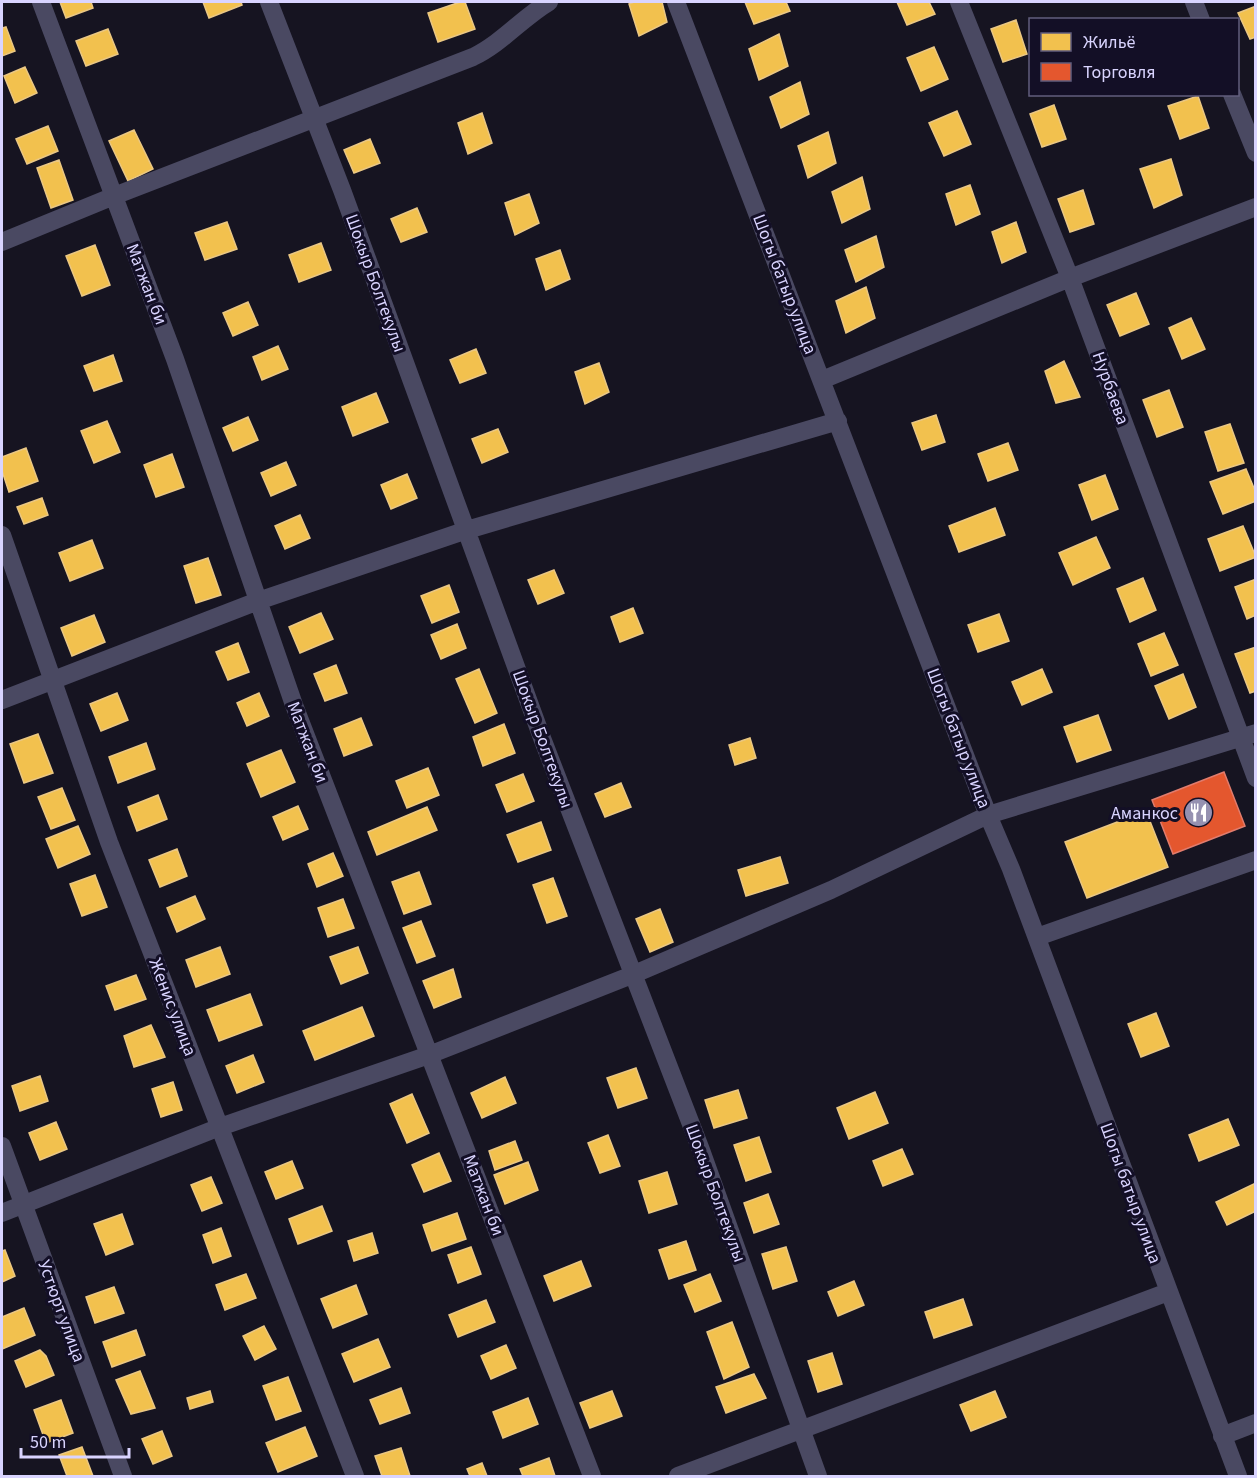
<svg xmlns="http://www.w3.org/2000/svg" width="1257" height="1478" font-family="'Source Sans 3',sans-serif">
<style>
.homes{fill:#f2c14e;stroke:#eac783;stroke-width:1.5}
.shops{fill:#e4572e;stroke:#e17c6d;stroke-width:1.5}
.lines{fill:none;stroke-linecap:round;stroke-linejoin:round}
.minor{stroke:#4a4962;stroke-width:18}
.labels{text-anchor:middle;stroke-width:6;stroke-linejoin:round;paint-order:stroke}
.street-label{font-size:18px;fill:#d9d4ff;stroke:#130f26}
.poi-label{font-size:18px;fill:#d9d4ff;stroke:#130f26;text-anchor:end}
</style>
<rect width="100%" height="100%" fill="#161421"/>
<path class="homes" d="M60,2H91L93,8L66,18Z
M203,2H241L242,5L209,18Z
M460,2H465L475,29L438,42L428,13Z
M634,2H662L667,22L639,36L629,4Z
M745,2H786L790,11L754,24Z
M897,2H929L935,14L907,25Z
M1256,6V37L1250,39L1238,13Z
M1016,20L1027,54L1003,62L991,29Z
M6,27L15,51L2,56V28Z
M108,29L118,54L86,66L76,41Z
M779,34L788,66L759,80L749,49Z
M934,47L948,79L921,91L907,58Z
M25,67L37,93L15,103L4,76Z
M800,82L809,114L781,128L770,97Z
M1198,96L1209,128L1180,139L1168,106Z
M1054,105L1066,139L1042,147L1030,114Z
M957,111L971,144L944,156L929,123Z
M482,113L492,143L468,154L458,123Z
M48,126L58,151L27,164L16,139Z
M134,130L153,169L128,181L109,141Z
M828,132L836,163L808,178L798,146Z
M370,139L380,163L354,173L344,150Z
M1171,159L1182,195L1154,208L1140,169Z
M59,160L73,200L51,208L37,168Z
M862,177L870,209L842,223L832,192Z
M970,185L980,214L956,225L946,194Z
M1083,190L1094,224L1070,232L1058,199Z
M529,194L539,223L515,235L505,203Z
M417,208L427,232L401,242L391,219Z
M227,222L237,249L205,260L195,233Z
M1016,222L1026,252L1002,263L992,232Z
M876,236L884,267L856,282L845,250Z
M321,243L331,270L299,282L289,255Z
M95,245L110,285L82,296L66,256Z
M560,250L570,279L546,290L536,259Z
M866,287L875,318L846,333L836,301Z
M1136,293L1149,324L1120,336L1107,305Z
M248,302L258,325L233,336L223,313Z
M1191,318L1205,349L1182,359L1169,328Z
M278,346L288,369L262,380L253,357Z
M476,349L486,373L460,383L450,360Z
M113,355L122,381L94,391L84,366Z
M1064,361L1080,397L1056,403L1045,371Z
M599,363L609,392L585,404L575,372Z
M1169,390L1183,427L1157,437L1143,400Z
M376,393L388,422L353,436L342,407Z
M936,415L945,442L922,450L912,423Z
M248,417L258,440L233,451L223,428Z
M107,421L120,452L94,463L81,431Z
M1230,424L1244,463L1218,471L1205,432Z
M498,429L508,452L482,463L472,439Z
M1008,443L1018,470L988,481L978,454Z
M26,448L38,481L9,492L2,471V457Z
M172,454L184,487L156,497L144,465Z
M286,462L296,485L271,496L261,473Z
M1246,469L1256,493V501L1223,514L1210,482Z
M407,474L417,498L391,509L381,485Z
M1105,475L1118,509L1092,520L1079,485Z
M42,498L48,515L24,524L17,507Z
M995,508L1005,535L959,552L949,526Z
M300,515L310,538L285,549L275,526Z
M1243,526L1256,557L1220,571L1208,539Z
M1096,537L1110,568L1073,585L1059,553Z
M92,540L103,568L70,581L59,553Z
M208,558L221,595L196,603L184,566Z
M554,570L564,593L538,604L528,580Z
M1143,578L1156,610L1130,622L1117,589Z
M1256,579V615L1247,619L1235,587Z
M449,585L459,612L432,623L421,596Z
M633,608L643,633L620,642L611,617Z
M321,613L333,639L300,653L289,627Z
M999,614L1009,641L978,652L968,625Z
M94,615L105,642L72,656L61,628Z
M457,624L466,648L441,659L431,635Z
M1164,633L1178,665L1151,676L1138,644Z
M238,643L249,672L228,680L216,652Z
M1256,647V691L1250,693L1235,654Z
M336,665L347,693L325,701L314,674Z
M479,669L497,713L475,723L456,679Z
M1042,669L1052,692L1022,705L1012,682Z
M1183,674L1196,707L1169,719L1155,686Z
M117,693L128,720L101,731L90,704Z
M259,693L269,716L247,726L237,703Z
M1098,715L1111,750L1077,762L1064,727Z
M361,718L372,745L344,756L334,729Z
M504,724L515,753L483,766L473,737Z
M38,734L53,773L24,783L10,744Z
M750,738L756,758L735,765L729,745Z
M146,743L155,769L118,783L109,757Z
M281,750L295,782L261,797L247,764Z
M428,768L439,795L407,808L396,781Z
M523,774L534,801L507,812L496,785Z
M621,783L631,807L605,817L595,794Z
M62,788L75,820L51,829L38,797Z
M158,795L167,819L137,831L128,807Z
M298,806L308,829L283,840L273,817Z
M427,807L437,830L377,855L368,832Z
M1146,811L1168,867L1087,898L1065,842Z
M541,822L551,850L518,862L507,835Z
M78,826L90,854L58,868L46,839Z
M177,849L187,876L160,887L149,860Z
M333,853L343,876L317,887L308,864Z
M780,857L788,883L746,896L738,870Z
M419,872L431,904L404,914L392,882Z
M95,875L107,907L82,916L70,884Z
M553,878L567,916L547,923L533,885Z
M195,896L205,919L177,932L167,908Z
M343,899L354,928L328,937L318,908Z
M660,909L673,942L650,952L636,919Z
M421,921L435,956L417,963L403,928Z
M220,947L230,974L196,987L186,960Z
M358,947L368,973L341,984L330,957Z
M453,969L461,997L434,1008L423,981Z
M136,975L146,999L115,1010L106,986Z
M250,994L262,1025L219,1041L207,1010Z
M362,1007L374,1036L315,1060L303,1031Z
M1156,1013L1169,1046L1141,1057L1128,1024Z
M151,1025L165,1057L134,1067L124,1036Z
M253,1055L264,1082L237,1093L226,1066Z
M636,1068L647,1098L618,1108L607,1078Z
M40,1076L48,1101L20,1111L12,1086Z
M505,1077L516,1103L482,1118L471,1093Z
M173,1082L182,1110L161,1117L152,1089Z
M738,1090L747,1118L714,1128L705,1100Z
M875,1092L888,1123L849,1139L837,1108Z
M412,1094L429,1133L407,1143L390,1104Z
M1228,1119L1239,1145L1199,1161L1189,1135Z
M56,1122L67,1149L40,1160L29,1133Z
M608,1135L620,1166L600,1173L588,1143Z
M759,1137L771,1172L746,1181L734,1145Z
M515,1141L522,1160L495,1170L489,1151Z
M902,1149L913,1174L883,1186L873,1161Z
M439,1153L451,1181L424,1192L412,1165Z
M292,1161L303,1188L276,1199L265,1172Z
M528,1162L538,1190L505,1204L494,1175Z
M667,1172L677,1204L649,1213L639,1181Z
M211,1177L222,1203L202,1211L191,1185Z
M1256,1183V1211L1227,1225L1216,1202Z
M768,1194L779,1224L754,1233L744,1203Z
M322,1206L332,1231L298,1244L289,1219Z
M457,1213L466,1239L432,1251L423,1225Z
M122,1214L133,1244L106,1255L94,1224Z
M221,1228L231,1256L213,1263L203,1235Z
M372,1233L378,1253L354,1261L348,1241Z
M686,1241L696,1270L669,1279L659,1250Z
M471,1247L481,1274L458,1283L448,1255Z
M786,1247L797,1281L773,1289L762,1254Z
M5,1250L15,1276L2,1282V1251Z
M581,1261L591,1286L554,1301L544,1276Z
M246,1274L256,1298L225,1310L216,1285Z
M710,1274L721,1301L695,1312L684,1285Z
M854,1281L864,1305L838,1316L828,1292Z
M356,1285L367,1314L333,1328L321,1299Z
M114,1287L124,1313L95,1323L86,1297Z
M963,1299L972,1325L934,1338L925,1312Z
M486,1300L495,1322L458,1337L449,1315Z
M24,1308L35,1335L2,1349V1317Z
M732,1322L749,1367L724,1379L707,1332Z
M264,1326L276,1349L255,1360L243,1336Z
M136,1330L145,1355L112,1367L103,1342Z
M378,1339L390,1367L354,1382L342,1354Z
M506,1345L516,1368L491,1379L481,1356Z
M40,1350L46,1356L54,1375L26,1387L15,1361Z
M832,1353L842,1384L818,1392L808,1361Z
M140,1371L155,1408L131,1414L116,1380Z
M754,1374L766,1398L726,1413L716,1387Z
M288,1377L301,1411L276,1420L263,1386Z
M401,1388L410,1413L380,1424L370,1400Z
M210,1391L213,1402L190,1409L187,1398Z
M612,1391L622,1416L590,1428L580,1403Z
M995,1391L1006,1417L971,1431L960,1405Z
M528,1398L538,1424L503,1438L493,1412Z
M61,1400L73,1433L46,1443L34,1410Z
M305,1427L317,1456L278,1472L266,1443Z
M162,1431L172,1456L153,1464L142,1439Z
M82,1447L93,1476H67L59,1455Z
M401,1448L410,1476H382L375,1456Z
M549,1458L555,1476H523L520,1469Z
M482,1463L487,1476H470L467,1469Z"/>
<path class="shops" d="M1224,772L1245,826L1173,854L1152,800Z"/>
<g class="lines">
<path class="minor" d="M41,2L175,359L294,705L592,1476
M269,2L342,190L542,738L701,1150L818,1476
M676,2L988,815L1011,869L1238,1476
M959,2L1070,278L1256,778
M1194,2L1201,20
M1232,94L1256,153
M2,242L114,196L473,57C502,43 522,18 549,2
M822,380L1070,278L1256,207
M2,535L109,842L355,1476
M2,700L258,601L467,530L838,421
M1037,937L1256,860
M2,1146L123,1476
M2,1213L220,1127L429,1055L632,975L831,890L988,815L1256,733
M1222,1436L1256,1423
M678,1476L1168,1292"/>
</g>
<defs>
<symbol id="restaurant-disc" viewBox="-11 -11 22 22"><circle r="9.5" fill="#9591b1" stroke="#130f26"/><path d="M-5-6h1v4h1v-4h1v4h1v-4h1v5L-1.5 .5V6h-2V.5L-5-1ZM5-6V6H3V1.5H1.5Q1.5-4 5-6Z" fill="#fff"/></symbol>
</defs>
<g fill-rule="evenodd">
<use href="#restaurant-disc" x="1182" y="796" width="33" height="33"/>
</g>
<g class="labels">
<g class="street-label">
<text transform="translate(376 283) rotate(70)" y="6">Шокыр Болтекулы</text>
<text transform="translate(147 284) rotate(69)" y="6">Матжан би</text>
<text transform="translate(785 284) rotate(69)" y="6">Шогы батыр улица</text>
<text transform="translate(1111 388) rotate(70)" y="6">Нурбаева</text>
<text transform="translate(959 738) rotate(69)" y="6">Шогы батыр улица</text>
<text transform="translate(543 739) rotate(70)" y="6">Шокыр Болтекулы</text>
<text transform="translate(308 742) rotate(69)" y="6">Матжан би</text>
<text transform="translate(173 1007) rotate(69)" y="6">Женис улица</text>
<text transform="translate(716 1193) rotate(70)" y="6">Шокыр Болтекулы</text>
<text transform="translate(1131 1193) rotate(70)" y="6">Шогы батыр улица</text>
<text transform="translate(484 1195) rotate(69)" y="6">Матжан би</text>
<text transform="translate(62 1311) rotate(70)" y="6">Устюрт улица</text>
</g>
<g class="poi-label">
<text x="1178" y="819">Аманкос</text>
</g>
</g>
<rect width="1257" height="1478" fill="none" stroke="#d9d4ff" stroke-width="6"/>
<rect x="1029" y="18" width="210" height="78" fill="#130f26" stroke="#625e7d" stroke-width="1.5"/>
<rect x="1041" y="33" width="30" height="18" fill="#f2c14e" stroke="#625e7d" stroke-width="1.5"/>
<text x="1083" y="48" font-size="18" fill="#d9d4ff">Жильё</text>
<rect x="1041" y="63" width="30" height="18" fill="#e4572e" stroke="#625e7d" stroke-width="1.5"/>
<text x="1083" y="78" font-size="18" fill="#d9d4ff">Торговля</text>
<path d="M21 1448v9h108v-9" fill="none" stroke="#d9d4ff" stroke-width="3"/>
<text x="30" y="1448" font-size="18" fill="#d9d4ff" stroke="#130f26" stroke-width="4.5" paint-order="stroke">50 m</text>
</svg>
